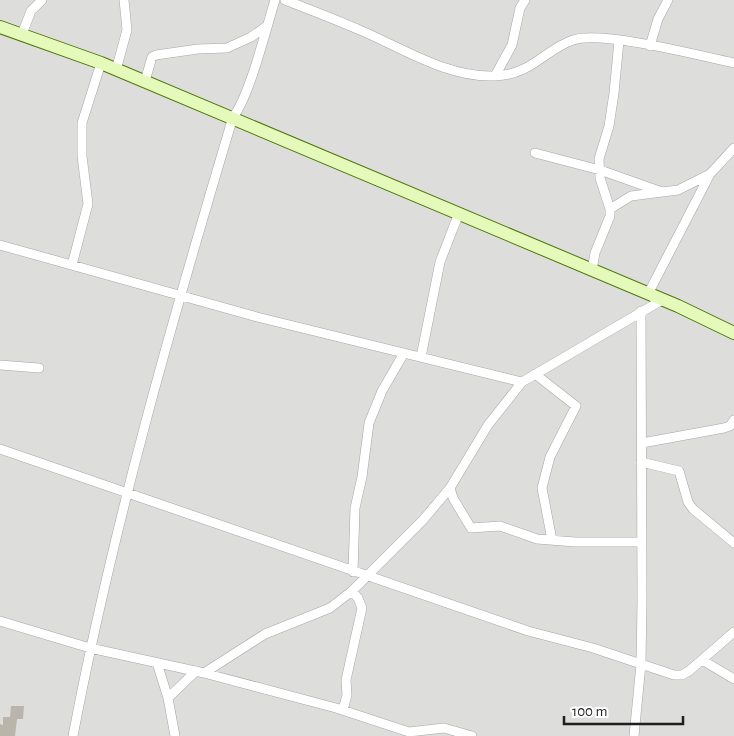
<svg xmlns="http://www.w3.org/2000/svg" width="734" height="736" font-family="'Alegreya Sans',sans-serif">
<style>
.residential{fill:#dddddc}
.building{fill:#bab5ab}
.lines{fill:none;stroke-linecap:round;stroke-linejoin:round}
.street-casing{stroke:#a6a6a6;stroke-width:10}
.secondary-casing{stroke:#4d7706;stroke-width:14}
.street{stroke:#fff;stroke-width:9}
.secondary{stroke:#e5f9ba;stroke-width:12}
</style>
<rect width="100%" height="100%" fill="#f0efe6"/>
<path class="residential" d="M0,0H734V736H0Z"/>
<path class="building" d="M11,706H24L23,719H17L15,736H0V724L3,725V717H10Z"/>
<g class="lines">
<defs>
<path id="street" d="M285,0C311,10 337,20 362,31C404,49 448,78 495,76C533,74 544,50 573,40C600,30 702,56 734,63
M22,34L31,11L42,0
M650,46L658,19L668,0
M116,70L127,30L124,0
M495,76L512,45L520,8L525,0
M145,81L152,57L156,55L198,49L227,48L251,37L267,26
M535,153L600,170L662,192
M610,209L631,196L678,190L710,174
M0,245L257,317L522,382
M72,265L88,204L82,156V123L101,63
M592,270L595,253L610,216V209L600,178L599,159L609,126L614,93L619,41
M648,294L710,174L734,148
M421,357L440,262L459,213
M0,365L39,368
M535,374L576,406L550,457L542,488L552,540
M642,443L724,428L730,426L734,420
M0,449L528,631L593,648L674,675H682L689,671L734,632
M641,462L679,471L688,502L693,509L734,543
M450,488L453,498L471,528L500,526L537,539L575,542H641
M353,572L355,508L362,477L369,423L382,391L404,353
M0,621L90,648L204,673L336,708L409,732L444,728L472,736
M702,660L734,679
M157,663L168,698L175,736
M204,673L265,634L330,608L352,591L423,520L450,488L488,425L522,382L662,300
M168,698L196,671
M343,710L347,695L346,680L362,608L358,598L352,591
M73,736C113,526 172,321 233,117C250,95 266,29 275,0
M634,736L641,664L642,599L641,311"/>
<path id="secondary" d="M0,27L101,63L678,306L734,333"/>
</defs>
<use href="#street" class="street-casing"/>
<use href="#secondary" class="secondary-casing"/>
<use href="#street" class="street"/>
<use href="#secondary" class="secondary"/>
</g>
<path d="M564 716v8h119v-8" fill="none" stroke="#1f1f1f" stroke-width="2.5"/>
<text x="572" y="716" font-size="15" fill="#1f1f1f" stroke="#ffffff" stroke-width="4" paint-order="stroke">100 m</text>
</svg>
